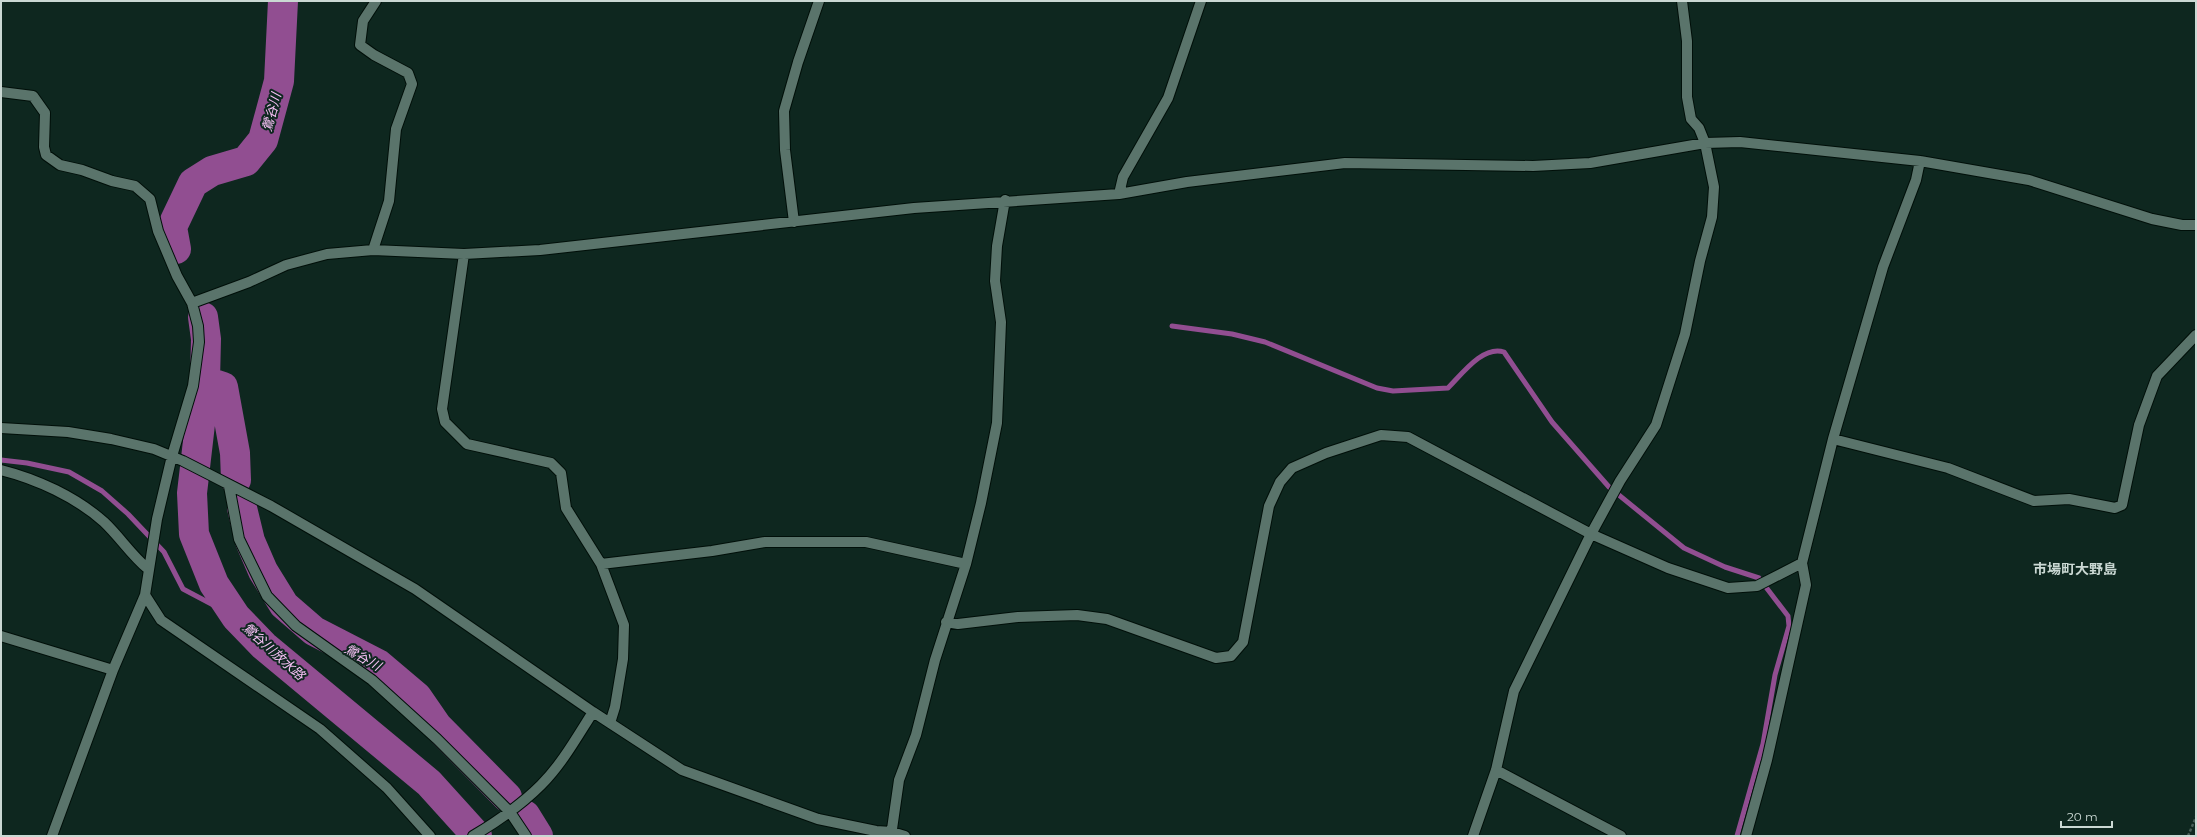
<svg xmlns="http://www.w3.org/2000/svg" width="2197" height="837" font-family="Montserrat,'Noto Sans JP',sans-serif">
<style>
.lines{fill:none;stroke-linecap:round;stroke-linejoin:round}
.stream{stroke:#914e91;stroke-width:5}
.river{stroke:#914e91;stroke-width:30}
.minor-casing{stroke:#000f09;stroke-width:12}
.path{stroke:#485e57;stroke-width:2.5;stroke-dasharray:3 2;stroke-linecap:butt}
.minor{stroke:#5a746b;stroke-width:10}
.labels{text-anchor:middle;stroke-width:4;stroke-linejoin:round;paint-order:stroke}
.water-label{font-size:13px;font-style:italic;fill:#f8c1f6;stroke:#0e271f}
.quarter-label{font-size:14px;font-weight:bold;fill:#cad8d3;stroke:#0e271f}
</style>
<rect width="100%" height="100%" fill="#0e271f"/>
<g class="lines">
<path class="stream" d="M1172,326L1232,334L1265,342L1377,388L1393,391L1448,388C1462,374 1483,345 1504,352L1552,422L1609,487L1684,548L1725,567L1759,578L1788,616L1789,626L1775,675L1763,744L1737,836
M1,460L27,463L69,472L102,491L128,514L164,552L183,589L236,617"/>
<path class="river" d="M176,249L172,227L193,183L212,171L246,161L263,140L279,81L283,1
M203,317L206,339L205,381L192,493L194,534L214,584L236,617L264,646L429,783L477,836
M205,381L223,387L235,453L236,480
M242,508L250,541L263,571L284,605L314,631L378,664L417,697L437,726L507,797
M525,815L538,836"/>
<defs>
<path id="minor" d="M1,92L33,96L45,113L44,147L46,155L60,165L82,170L112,181L135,186L150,199L158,231L177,276L192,303L198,326L199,342L193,386L172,456L157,519L145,595L113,670L52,836
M1119,194L1123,177L1168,98L1201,1
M794,222L785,150L784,111L798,62L819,1
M373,250L389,201L396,129L412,84L408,73L374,55L360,45L363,21L376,1
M464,254L442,409L445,422L467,444L551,463L561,473L566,508L601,564L624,625L623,659L615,707L610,723
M192,303L249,282L286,265L327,254L373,250L464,254L540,250L914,208L1119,194L1187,182L1345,163L1533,166L1590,163L1705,143L1740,142L1920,161L2029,180L2152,219L2182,225H2196
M1,428L68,432L111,439L154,449L183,461L271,506L415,589L593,712L682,770L818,819L876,831L892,832L905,836
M1833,439L1948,468L2034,501L2069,499L2115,508L2122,505L2139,425L2157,376L2196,335
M1,470C37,479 76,497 104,522C120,537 131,555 148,569
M229,486L239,539L267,596L296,626L372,680L437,739L510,812L526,836
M601,564L712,551L765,542H866L966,564
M145,595L161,620L320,729L387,788L430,836
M946,622L958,624L1018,617L1077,615L1107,619L1216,658L1231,656L1243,642L1269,506L1280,482L1292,468L1326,453L1381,435L1408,437L1591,534L1668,568L1728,588L1757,586L1802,563
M1,636L113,670
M1496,770L1621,836
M473,836C498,821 521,805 541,785C562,764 577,737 593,712
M891,836L899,780L916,735L935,660L966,564L981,503L997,423L1001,322L995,281L997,246L1005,200
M1473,836L1496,770L1514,691L1591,534L1620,481L1656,425L1685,334L1700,261L1712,217L1714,187L1705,143L1699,128L1691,119L1687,97V41L1682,1
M1746,836L1767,760L1806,585L1802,563L1833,439L1883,267L1916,180L1920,161"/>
</defs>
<use href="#minor" class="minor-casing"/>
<path class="path" d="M2188,836L2196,817"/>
<use href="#minor" class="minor"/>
</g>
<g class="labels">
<g class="water-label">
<text transform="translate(271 112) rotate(-75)" y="5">鶯谷川</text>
<text transform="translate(274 651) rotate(42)" y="5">鶯谷川放水路</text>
<text transform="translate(363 657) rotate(30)" y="5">鶯谷川</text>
</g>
<g class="quarter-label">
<text x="2075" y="574">市場町大野島</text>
</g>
</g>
<rect width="2197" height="837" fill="none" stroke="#cad8d3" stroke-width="4"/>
<path d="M2061 821v6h51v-6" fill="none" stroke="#cad8d3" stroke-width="2"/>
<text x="2067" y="821" font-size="12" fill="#cad8d3" stroke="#0e271f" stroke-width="3" paint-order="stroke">20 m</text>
</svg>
